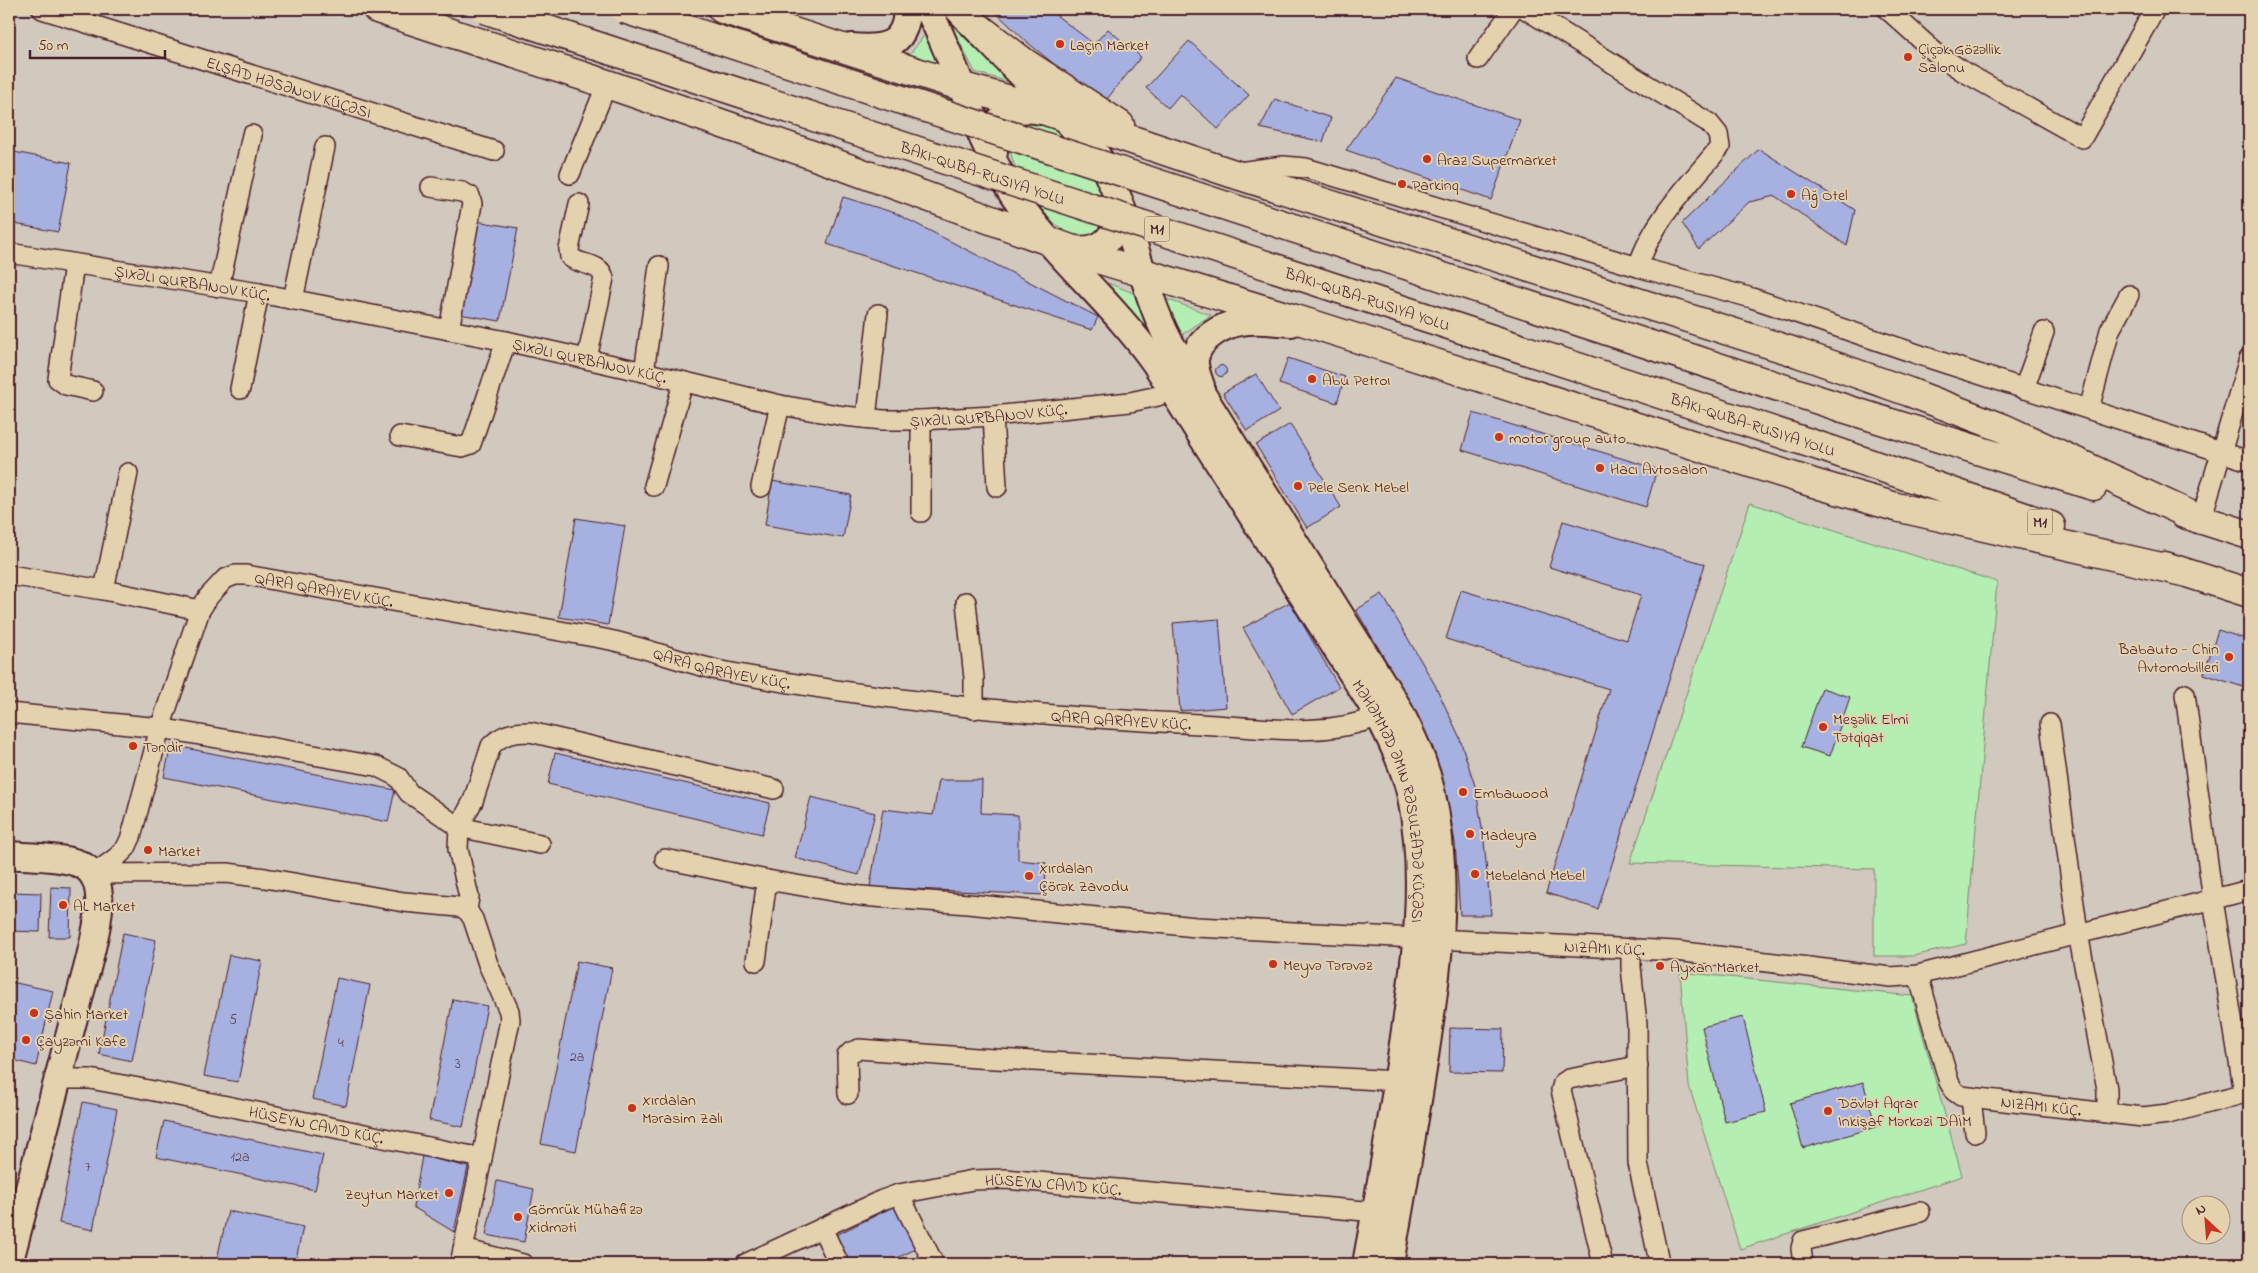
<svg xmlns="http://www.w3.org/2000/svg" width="2258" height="1273" font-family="'Indie Flower',sans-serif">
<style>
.green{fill:#b4eeb2;stroke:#7f866e}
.building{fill:#a6b1e1;stroke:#4a1f2b}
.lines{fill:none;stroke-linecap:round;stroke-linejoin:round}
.street-casing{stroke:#4a1f2b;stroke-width:22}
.secondary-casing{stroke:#4a1f2b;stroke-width:30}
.highway-casing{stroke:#4a1f2b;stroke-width:31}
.street{stroke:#e4d2af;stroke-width:19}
.secondary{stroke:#e4d2af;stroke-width:26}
.highway{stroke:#e4d2af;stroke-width:28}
.highway-bridge-casing{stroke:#4a1f2b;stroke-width:31;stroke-linecap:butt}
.highway-bridge{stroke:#e4d2af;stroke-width:28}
.poi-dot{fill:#c8321e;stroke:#e4d2af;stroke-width:2}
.labels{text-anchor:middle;stroke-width:4;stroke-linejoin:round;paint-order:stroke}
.number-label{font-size:14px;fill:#614458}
.shield{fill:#e4d2af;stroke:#785553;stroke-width:1}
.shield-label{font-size:15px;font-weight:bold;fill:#4a1f2b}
.poi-label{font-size:16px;fill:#4a1f2b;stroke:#e4d2af;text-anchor:start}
.street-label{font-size:16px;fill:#4a1f2b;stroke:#e4d2af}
</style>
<rect width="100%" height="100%" fill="#d1c8be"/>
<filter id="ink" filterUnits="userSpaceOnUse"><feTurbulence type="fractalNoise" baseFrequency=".02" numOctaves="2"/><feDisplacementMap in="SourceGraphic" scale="10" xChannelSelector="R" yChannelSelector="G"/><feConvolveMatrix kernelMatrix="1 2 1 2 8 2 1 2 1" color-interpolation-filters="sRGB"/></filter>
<g filter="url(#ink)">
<path class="green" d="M950,24L1012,83L975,72Z
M927,32L942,67L907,58Z
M1030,121C1039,123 1047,124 1055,129C1080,145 1116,197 1102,227C1100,231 1095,235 1091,237C1064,248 1024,189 1016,169C1013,162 1011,154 1009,147L1020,125Z
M1108,283L1136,294L1149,330Z
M1166,299L1211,315L1180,336Z
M1750,503L1997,582L1966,944L1913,956H1874V869L1630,863Z
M1680,972L1912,996L1962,1176L1740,1249L1689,1086Z"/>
<path class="building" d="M992,9H1048L1094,44L1108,29L1141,57L1103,104L1027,42Z
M1189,41L1249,95L1218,129L1180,94L1168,108L1146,88Z
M1396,78L1520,120L1491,200L1346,150Z
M1275,99L1331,118L1323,142L1260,128Z
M1759,149L1855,210L1847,246L1775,196L1749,202L1699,249L1682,223Z
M9,151L71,163L58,232L9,223Z
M843,197L895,213L1098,317L1092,330L827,244Z
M476,221L518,228L500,321L459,314Z
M1288,358L1345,377L1337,403L1279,384Z
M1215.5 371a5.5 5.5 0 1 1 11 0a5.5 5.5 0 1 1-11 0Z
M1256,374L1279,411L1247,431L1223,393Z
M1473,413L1657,469L1646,507L1462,450Z
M1290,424L1341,507L1307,528L1256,445Z
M772,481L851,495L843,538L765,525Z
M576,518L625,526L608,625L559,617Z
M1563,521L1705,564L1598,909L1546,893L1609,689L1446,639L1461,590L1627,640L1641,595L1549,567Z
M1382,594L1435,685L1459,736L1476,789L1484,841L1491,915H1460L1455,843L1447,796L1433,748L1409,700L1356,610Z
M1290,602L1339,687L1292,714L1243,628Z
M1219,619L1226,707L1180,711L1173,623Z
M2218,630L2249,640V689L2204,674Z
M1822,688L1850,697L1830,756L1801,747Z
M171,745L395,790L388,822L164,777Z
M555,753L770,803L762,834L548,784Z
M939,780H982L981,813L1018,815V860L1046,863L1045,895L870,887L883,809L933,815Z
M811,797L875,813L859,875L795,858Z
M51,887L71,888L70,937H49Z
M9,892L41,893L40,932L9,931Z
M123,933L156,940L132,1061L99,1054Z
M229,955L262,961L238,1082L204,1076Z
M577,961L612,968L576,1151L541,1144Z
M337,978L370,985L346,1106L312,1099Z
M11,982L53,991L36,1066L9,1059V991Z
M453,999L487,1006L463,1127L429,1120Z
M1743,1017L1766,1112L1725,1122L1702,1027Z
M1450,1028L1503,1029L1502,1073L1449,1072Z
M1863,1082L1876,1127L1803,1148L1790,1103Z
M83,1102L117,1109L93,1230L59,1223Z
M164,1121L323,1155L315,1190L156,1157Z
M422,1156L468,1167L454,1232L413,1207Z
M497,1181L534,1189L524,1242L486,1235Z
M897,1205L918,1248L884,1264H851L836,1235Z
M228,1211L303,1227L295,1264H241L217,1259Z"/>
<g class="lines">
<defs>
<g id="street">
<path id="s1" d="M42,9L494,151"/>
<path d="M1525,9L1709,123L1718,134L1720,147C1690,184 1652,221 1638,267"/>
<path d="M1887,9L1937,54L1964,72L2082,138L2155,9"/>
<path d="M1478,59L1513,9"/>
<path d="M1239,172L1283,166L1306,168L1638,267L1752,298L1935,360L2249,461"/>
<path d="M570,174L607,84"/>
<path d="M431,187L462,192L470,196L472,204L449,330"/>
<path d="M579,204L569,249L570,257C581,266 600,262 604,278L587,359"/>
<path id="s2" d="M9,253L259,293L506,341L644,372L780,405L844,416L883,420H921L993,416L1130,402L1158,396L1171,388"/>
<path d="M74,264L58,379L66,385L93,391"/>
<path d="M219,287L252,135"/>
<path d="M293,300L325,147"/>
<path d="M644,372L659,266"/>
<path d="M240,389L259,293"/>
<path d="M2024,389L2044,332"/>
<path d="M2089,409L2110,330L2129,295"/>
<path d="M993,416L997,487"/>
<path d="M866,418L878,314"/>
<path d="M400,436L462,447L471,444L506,341"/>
<path d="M654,486L683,383"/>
<path d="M761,487L780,405"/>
<path d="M921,512V420"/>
<path d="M2201,520L2249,359"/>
<path d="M9,575L104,590L200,610"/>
<path d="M104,590L128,473"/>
<path d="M966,602L974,678V709"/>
<path d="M2185,694L2213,900L2244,1093"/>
<path d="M9,713L160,728L376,766L398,777L409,793L459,827L540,844"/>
<path d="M2050,724L2078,933L2107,1089V1113"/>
<path id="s3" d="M665,859L767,880L861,896L968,904L1196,927L1676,951L1891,977L1918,975L2249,890"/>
<path id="s4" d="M94,874L116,858L126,848L131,837L160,728L200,610L209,596L225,579L235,575H246L605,639C646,647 685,664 727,672C883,701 1041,717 1200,724C1259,727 1323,739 1379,716"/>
<path d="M94,874L227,873L265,878L404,902L459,907L467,910L473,919L488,964L509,1011L510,1020L482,1158"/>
<path d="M467,910L469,897L458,849L459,827L473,801L491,746C502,734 514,732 530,732L774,789"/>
<path d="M1631,948V967L1637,1024L1638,1163L1658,1257"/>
<path d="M756,961L767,880"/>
<path id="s5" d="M1918,975L1949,1082L1954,1091L1961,1096L2143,1117L2168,1114L2249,1092"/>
<path id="s6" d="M59,1079H90L139,1088L482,1158L460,1264"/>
<path d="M848,1094L847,1056L851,1052L859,1049L977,1058L1398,1081"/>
<path d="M1971,1098L1975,1133"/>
<path d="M899,1194L934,1264"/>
<path d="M822,1228L839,1264"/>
<path d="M463,1249L523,1264"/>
<path id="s7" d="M745,1264L882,1200L899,1194L973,1180L1005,1179L1376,1212"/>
<path d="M1603,1264L1561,1090L1563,1083L1569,1079L1638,1066"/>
<path d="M1803,1264L1801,1248L1803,1241L1920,1212"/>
</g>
<g id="secondary">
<path id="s8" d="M928,9C959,69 976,138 1013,195C1054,256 1113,303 1155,363L1379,716C1392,742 1405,768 1411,797C1427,878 1416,957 1404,1037C1393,1113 1380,1189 1366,1264"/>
<path d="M958,9C989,42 1021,74 1053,107C1069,124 1088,140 1100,160C1133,217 1139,283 1169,341L1397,706C1411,733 1424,760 1431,790C1450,872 1440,954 1428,1036C1417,1112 1403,1188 1390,1264"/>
<path d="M851,47C882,50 906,47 907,9"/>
<path d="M994,152C987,118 1012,105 1041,111"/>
<path d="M1067,248C1101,256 1122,236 1118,201"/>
<path d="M1201,386C1198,377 1194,369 1195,359C1198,339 1222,325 1241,322C1257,319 1275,322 1291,323"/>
<path d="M9,855C30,857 54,856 74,862C114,873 96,928 90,957L9,1264"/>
</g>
<path id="highway" d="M377,9L607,84L804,152L1101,260L1315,325L1820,485L1896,507L2183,572
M722,9L963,87L1025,104L1231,173L1798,353L1909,392L2003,428L2201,520
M969,20L1025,63L1120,125
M1843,408L2093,486
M1831,450L2051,526
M2184,514L2249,535
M2165,566L2249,593"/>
</defs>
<use href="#street" class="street-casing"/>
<use href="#secondary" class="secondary-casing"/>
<use href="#highway" class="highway-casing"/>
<use href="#street" class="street"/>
<use href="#secondary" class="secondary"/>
<use href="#highway" class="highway"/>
<defs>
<g id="highway-bridge">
<path id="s9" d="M484,9L1831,450"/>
<path d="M624,9L1843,408"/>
</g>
</defs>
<use href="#highway-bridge" class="highway-bridge-casing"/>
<use href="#highway-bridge" class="highway-bridge"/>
</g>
</g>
<g class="poi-dot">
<circle cx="1060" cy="44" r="5"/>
<circle cx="1908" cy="57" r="5"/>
<circle cx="1427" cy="159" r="5"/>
<circle cx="1402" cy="184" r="5"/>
<circle cx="1791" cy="194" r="5"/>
<circle cx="1312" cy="379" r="5"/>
<circle cx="1499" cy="437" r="5"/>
<circle cx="1600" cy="468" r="5"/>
<circle cx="1298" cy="486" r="5"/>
<circle cx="2229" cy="657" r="5"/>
<circle cx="1823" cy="727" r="5"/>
<circle cx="133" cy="746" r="5"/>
<circle cx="1463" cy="792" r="5"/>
<circle cx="1470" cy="834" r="5"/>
<circle cx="148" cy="850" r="5"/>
<circle cx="1475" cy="874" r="5"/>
<circle cx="1029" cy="876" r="5"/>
<circle cx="63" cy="905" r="5"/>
<circle cx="1273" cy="964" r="5"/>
<circle cx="1660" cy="966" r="5"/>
<circle cx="34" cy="1013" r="5"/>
<circle cx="26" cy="1040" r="5"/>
<circle cx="632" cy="1108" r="5"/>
<circle cx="1828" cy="1111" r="5"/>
<circle cx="449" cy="1193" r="5"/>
<circle cx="518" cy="1217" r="5"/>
</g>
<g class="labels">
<g class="number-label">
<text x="233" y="1024">5</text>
<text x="341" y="1047">4</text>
<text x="577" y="1061">2a</text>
<text x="458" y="1068">3</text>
<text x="240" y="1161">12a</text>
<text x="88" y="1171">7</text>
</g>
<g class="shield">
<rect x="1144.5" y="216.5" width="25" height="25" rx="4"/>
<rect x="2027.5" y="509.5" width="25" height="25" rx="4"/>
</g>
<g class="shield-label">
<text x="1157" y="234">M1</text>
<text x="2040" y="527">M1</text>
</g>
<g class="poi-label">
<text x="1070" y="50">Laçın Market</text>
<text x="1918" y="54">Çiçək Gözəllik<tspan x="1918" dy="18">Salonu</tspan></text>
<text x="1437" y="165">Araz Supermarket</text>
<text x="1412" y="190">Parkinq</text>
<text x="1801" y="200">Ağ Otel</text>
<text x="1322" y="385">Abu Petroı</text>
<text x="1509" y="443">motor group auto</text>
<text x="1610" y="474">Hacı Avtosalon</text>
<text x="1308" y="492">Pele Senk Mebel</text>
<text x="2219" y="654" text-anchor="end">Babauto - Chin<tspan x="2219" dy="18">Avtomobilleri</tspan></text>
<text x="1833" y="724">Meşəlik Elmi<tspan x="1833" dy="18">Tətqiqat</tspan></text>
<text x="143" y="752">Təndir</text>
<text x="1473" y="798">Embawood</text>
<text x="1480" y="840">Madeyra</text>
<text x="158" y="856">Market</text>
<text x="1039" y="873">Xırdalan<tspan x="1039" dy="18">Çörək Zavodu</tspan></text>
<text x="1485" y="880">Mebeland Mebel</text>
<text x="73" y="911">AL Market</text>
<text x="1283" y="970">Meyvə Tərəvəz</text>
<text x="1670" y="972">Ayxan Market</text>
<text x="44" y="1019">Şahin Market</text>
<text x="36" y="1046">Çayzəmi Kafe</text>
<text x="642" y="1105">Xırdalan<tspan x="642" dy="18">Mərasim Zalı</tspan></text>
<text x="1838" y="1108">Dövlət Aqrar<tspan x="1838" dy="18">Inkişaf Mərkəzi DAİM</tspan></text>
<text x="439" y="1199" text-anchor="end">Zeytun Market</text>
<text x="528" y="1214">Gömrük Mühafizə<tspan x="528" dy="18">Xidməti</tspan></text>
</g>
<g class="street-label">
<text dy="6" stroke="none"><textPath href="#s1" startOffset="259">ELŞAD HƏSƏNOV KÜÇƏSI</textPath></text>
<text dy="6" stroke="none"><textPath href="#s9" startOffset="525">BAKI-QUBA-RUSIYA YOLU</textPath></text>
<text dy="6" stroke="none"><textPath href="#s2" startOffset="186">ŞIXƏLI QURBANOV KÜÇ.</textPath></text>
<text dy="6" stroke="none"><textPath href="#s9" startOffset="930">BAKI-QUBA-RUSIYA YOLU</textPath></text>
<text dy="6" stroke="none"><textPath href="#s2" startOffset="591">ŞIXƏLI QURBANOV KÜÇ.</textPath></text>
<text dy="6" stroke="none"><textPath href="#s2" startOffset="996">ŞIXƏLI QURBANOV KÜÇ.</textPath></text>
<text transform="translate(1753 424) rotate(18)" y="6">BAKI-QUBA-RUSIYA YOLU</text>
<text dy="6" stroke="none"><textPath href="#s4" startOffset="432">QARA QARAYEV KÜÇ.</textPath></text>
<text dy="6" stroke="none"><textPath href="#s4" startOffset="838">QARA QARAYEV KÜÇ.</textPath></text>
<text dy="6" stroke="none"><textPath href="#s4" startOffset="1241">QARA QARAYEV KÜÇ.</textPath></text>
<text dy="6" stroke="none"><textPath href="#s8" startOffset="929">MƏHƏMMƏD ƏMIN RƏSULZADƏ KÜÇƏSI</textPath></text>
<text dy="6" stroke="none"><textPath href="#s3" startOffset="945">NIZAMI KÜÇ.</textPath></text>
<text dy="6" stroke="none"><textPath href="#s5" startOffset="211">NIZAMI KÜÇ.</textPath></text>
<text dy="6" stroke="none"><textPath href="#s6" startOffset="262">HÜSEYN CAVID KÜÇ.</textPath></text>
<text dy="6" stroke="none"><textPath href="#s7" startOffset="325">HÜSEYN CAVID KÜÇ.</textPath></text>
</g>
</g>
<rect width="2258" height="1273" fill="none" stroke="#e4d2af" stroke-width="30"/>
<rect x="15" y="15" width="2228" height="1243" fill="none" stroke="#4a1f2b" stroke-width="2" filter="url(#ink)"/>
<g transform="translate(2206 1220) rotate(334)"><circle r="24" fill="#e4d2af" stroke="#a68a7a"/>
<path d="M0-4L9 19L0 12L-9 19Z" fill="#c8321e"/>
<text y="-8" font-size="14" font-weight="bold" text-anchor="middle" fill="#4a1f2b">N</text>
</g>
<path d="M30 50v8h135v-8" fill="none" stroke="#4a1f2b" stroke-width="2.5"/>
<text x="38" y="50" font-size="15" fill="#4a1f2b" stroke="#e4d2af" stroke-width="4" paint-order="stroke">50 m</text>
</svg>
